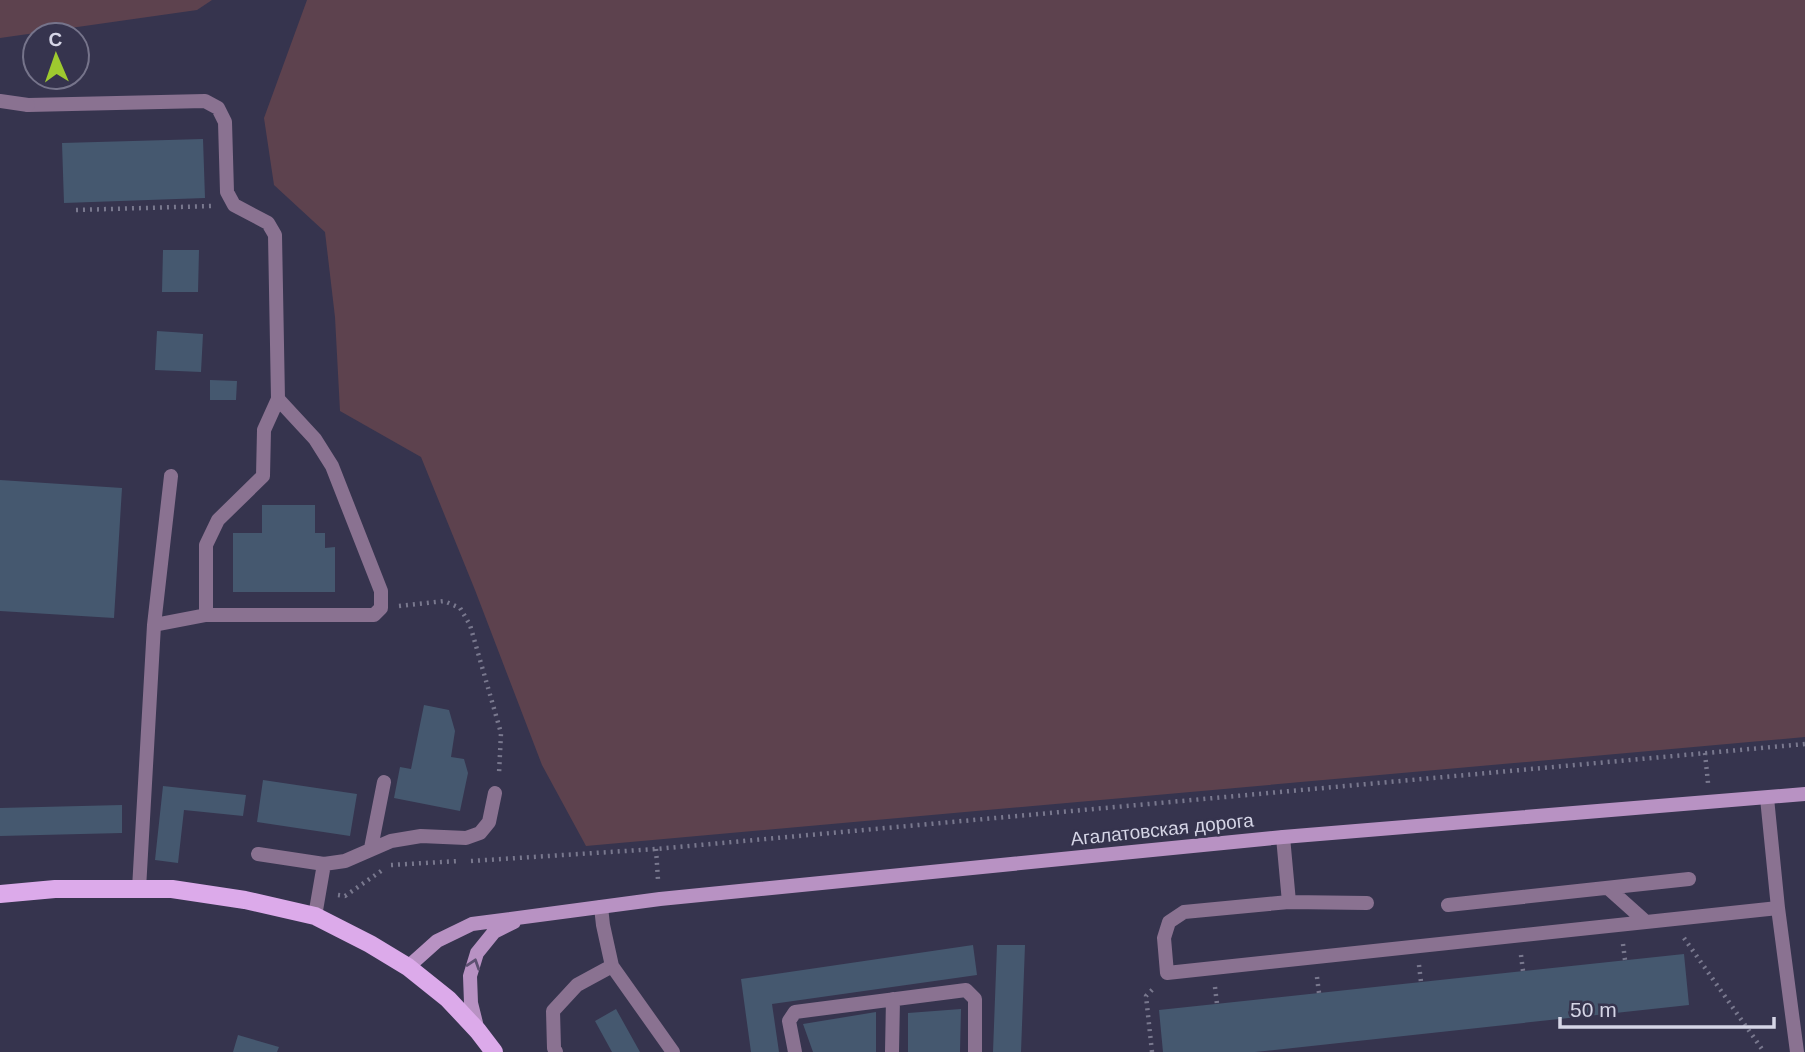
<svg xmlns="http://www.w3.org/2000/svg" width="1805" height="1052" font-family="Arial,sans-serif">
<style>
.green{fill:#5d424e}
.building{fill:#45586f}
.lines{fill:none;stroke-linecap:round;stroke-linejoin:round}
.path{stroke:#79788e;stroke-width:4.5;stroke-dasharray:2 5;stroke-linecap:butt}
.service{stroke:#8a7291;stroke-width:14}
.minor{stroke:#8a7291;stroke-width:14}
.secondary{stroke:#b892c3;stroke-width:14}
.primary{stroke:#dcaaea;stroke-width:18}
.oneway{stroke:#5d5071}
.labels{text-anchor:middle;stroke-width:5;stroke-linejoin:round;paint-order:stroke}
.street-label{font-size:19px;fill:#d5d5e6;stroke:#36344e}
</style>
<rect width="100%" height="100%" fill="#36344e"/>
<path class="green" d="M0,0H212L197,10L0,38Z
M307,0H1805V737L586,846L542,765L475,590L421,457L340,411L335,317L325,232L274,185L264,118Z"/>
<path class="building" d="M203,139L205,198L64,203L62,143Z
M163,250H199L198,292H162Z
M157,331L203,334L201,372L155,370Z
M210,380L237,381L236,400H210Z
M0,480L122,488L114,618L0,611Z
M262,505H315V533H325V548L335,547V592H233V533H262Z
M424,705L449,710L455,731L451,757L464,759L468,773L460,811L394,798L400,767L411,769Z
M263,780L357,794L350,836L257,822Z
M163,786L246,795L243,816L184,810L178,863L155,860Z
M122,805V833L0,836V808Z
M973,945L977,975L772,1004L779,1052H751L741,979Z
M997,945H1025L1021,1052H993Z
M1684,954L1689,1005L1255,1052H1163L1159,1010Z
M616,1009L640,1052H612L595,1021Z
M961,1009L960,1052H908V1013Z
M876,1012V1052H813L803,1024Z
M238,1035L279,1047L277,1052H233Z"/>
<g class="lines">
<path class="path" d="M76,210L212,206
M399,606L444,601L460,608L470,625L501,733L499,774
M1705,753L1708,783
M656,849L658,880
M471,861L656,849L1805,744
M391,865L459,861
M338,895L345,896L384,869
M1684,938L1764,1052
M1623,944L1625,960
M1521,955L1523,971
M1419,965L1421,982
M1317,977L1319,993
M1215,987L1217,1004
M1152,1052L1146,996L1155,987"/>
<path class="service" d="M28,105L205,101L218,108L225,122L227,192L234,205L268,223L275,235L278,399L315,439L332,466L381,591V608L374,615H206L154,625
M206,615V545L218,520L263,476L264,430L278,399
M1767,798L1778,908L1797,1052
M1283,837L1289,902
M371,848L384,782
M258,854L324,864L345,861L391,841L421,836L466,838L480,833L489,822L495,793
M1608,888L1646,922
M139,889L154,625L171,476
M1367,903L1289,902L1184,912L1169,922L1164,938L1167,973L1778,908
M1448,905L1689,879
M315,916L324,864
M612,966L673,1052
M556,1052L554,1048L553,1011L577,985L612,966L603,925L601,907
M795,1052L789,1021L795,1012L966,990L975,999V1052
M892,1052L893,999"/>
<path class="minor" d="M0,101L28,105"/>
<path class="secondary" d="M408,967L437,941L472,924L660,899L1283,837L1805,794
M478,1031L471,1003L470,976L477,953L494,932L514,922"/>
<path class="primary" d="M0,894L55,889H172L245,900L315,916L370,944L408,967L448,999L478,1031L494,1052"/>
</g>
<defs><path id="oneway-chevron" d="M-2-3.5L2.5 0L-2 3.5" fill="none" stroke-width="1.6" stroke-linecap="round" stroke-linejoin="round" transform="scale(1.75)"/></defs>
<use class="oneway" href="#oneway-chevron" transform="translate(474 964) rotate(-72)"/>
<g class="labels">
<g class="street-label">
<text transform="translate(1162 829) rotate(-6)" y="7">Агалатовская дорога</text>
</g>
</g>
<g transform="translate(56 56) rotate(358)"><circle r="33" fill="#36344e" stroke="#76748b" stroke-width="2"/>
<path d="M0-5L12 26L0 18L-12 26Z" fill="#9eca2f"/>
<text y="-10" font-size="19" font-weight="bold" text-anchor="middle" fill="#d5d5e6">С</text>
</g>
<path d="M1560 1017v10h214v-10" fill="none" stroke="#d5d5e6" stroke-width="3.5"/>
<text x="1570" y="1017" font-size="21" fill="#d5d5e6" stroke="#36344e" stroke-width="5" paint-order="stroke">50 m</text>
</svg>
